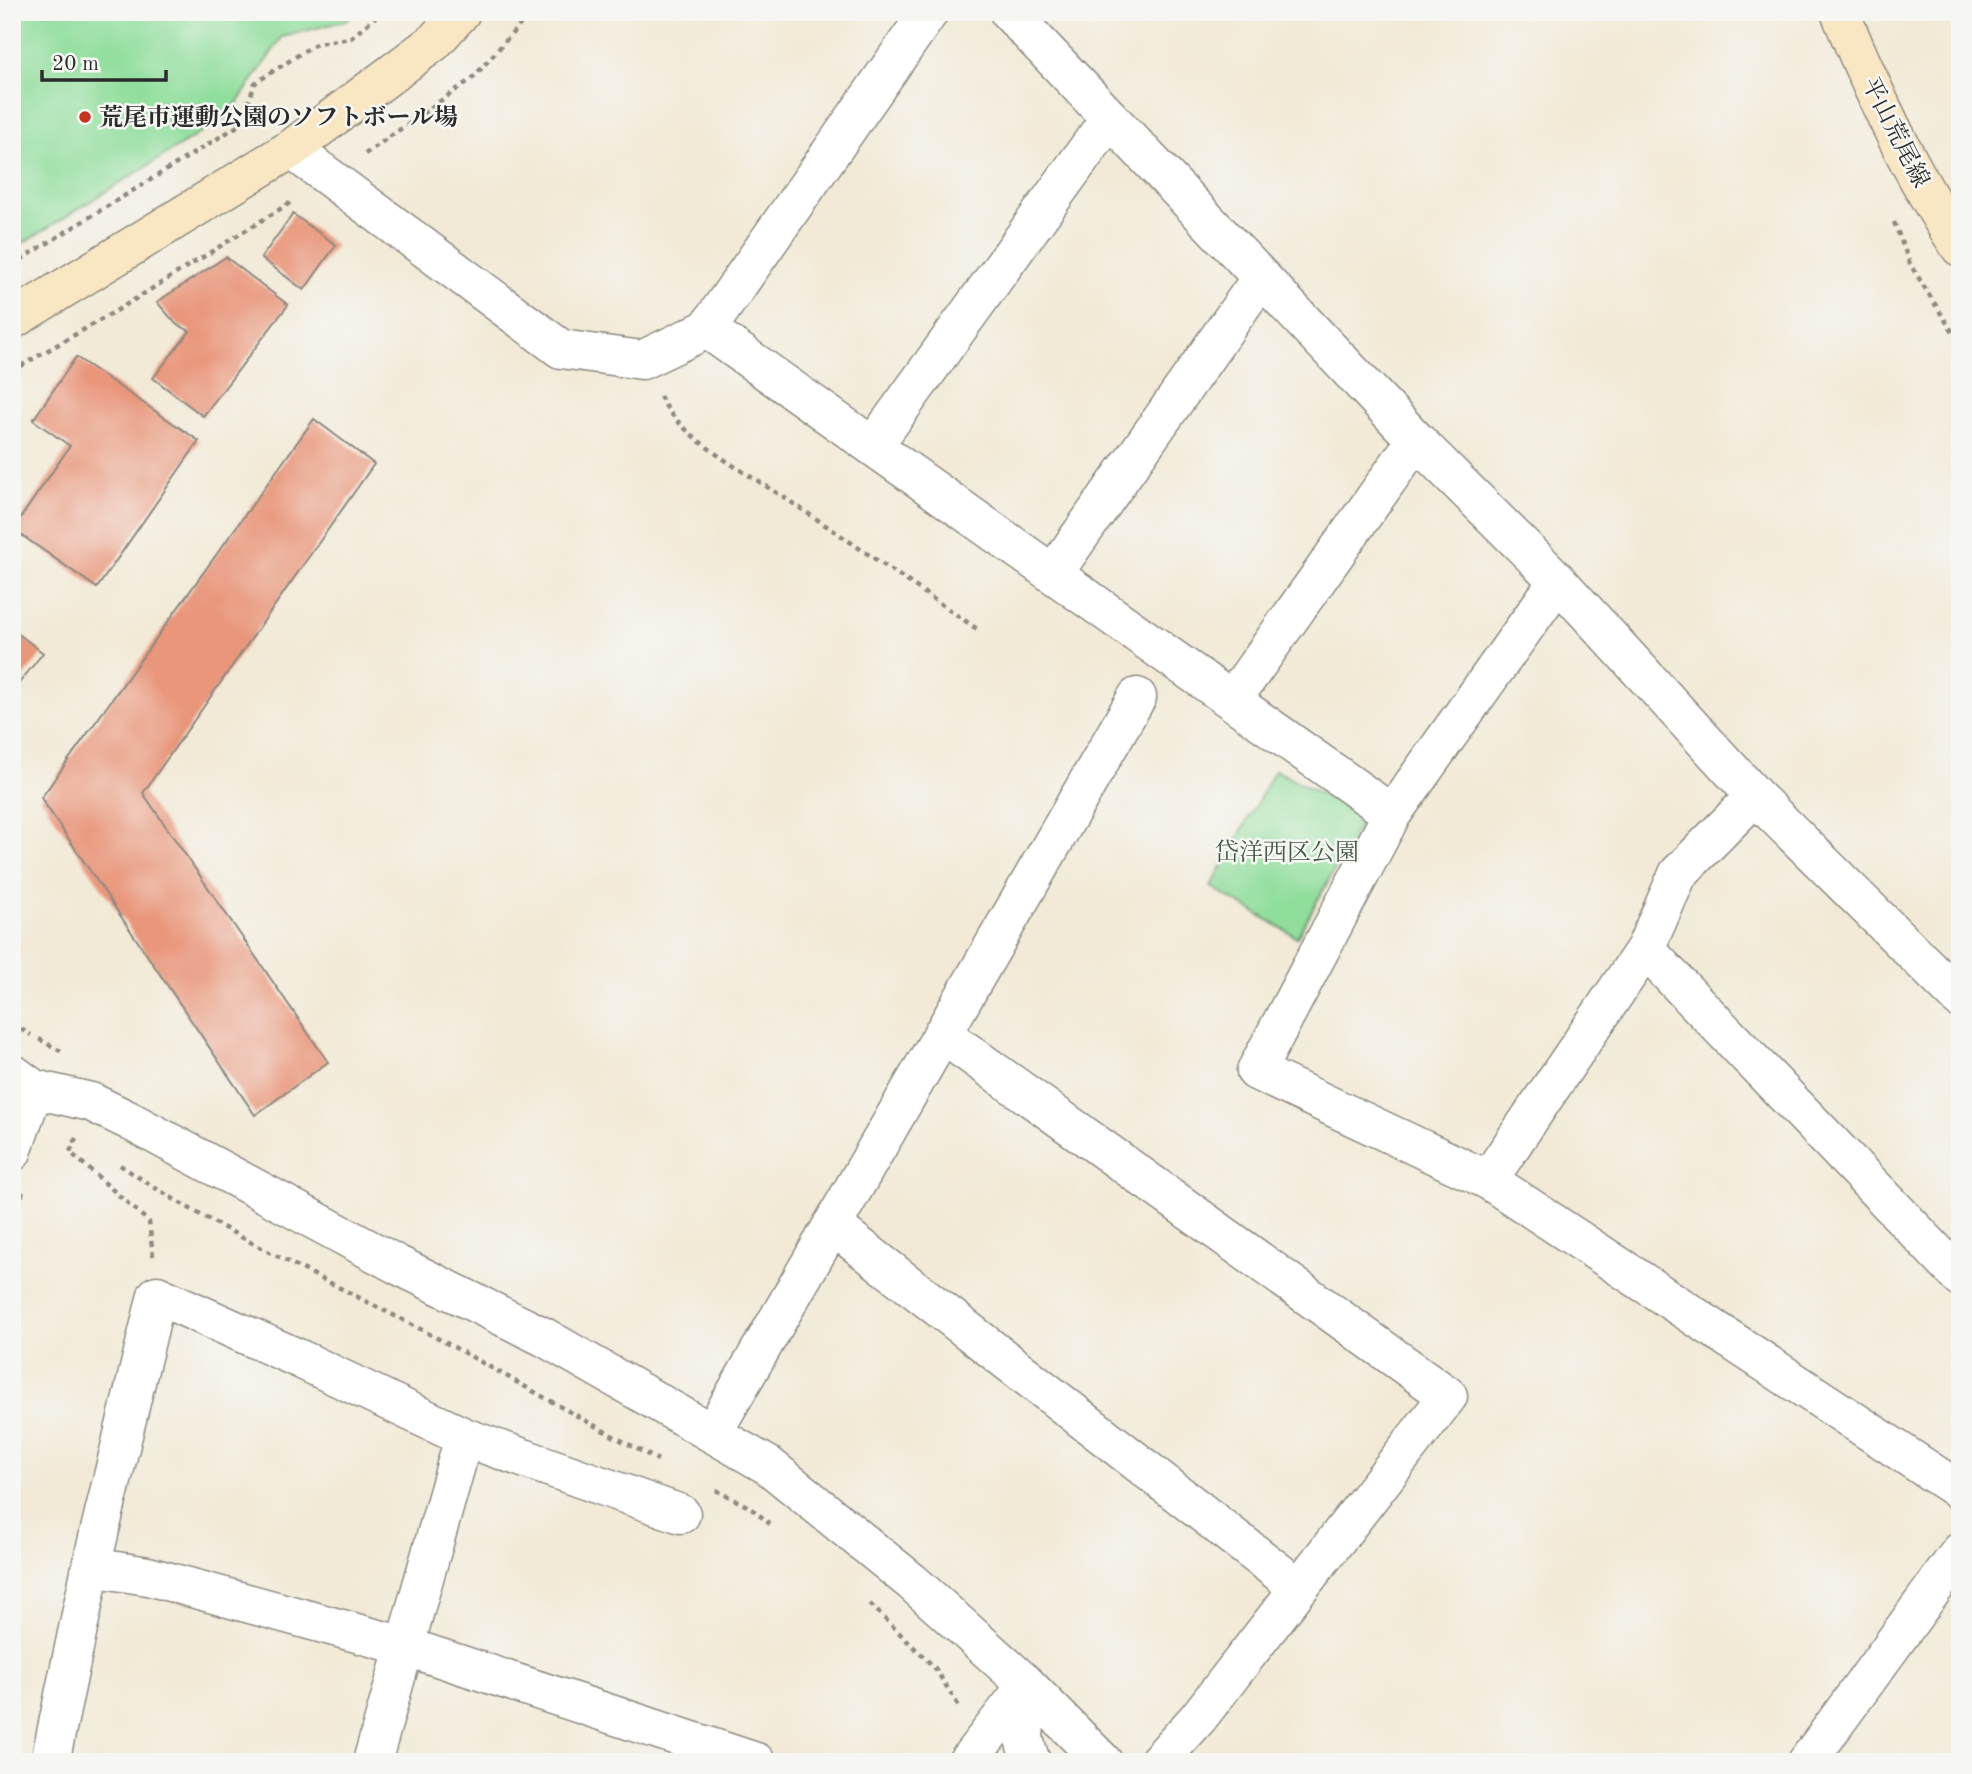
<svg xmlns="http://www.w3.org/2000/svg" width="1972" height="1774" font-family="'Old Standard TT','Noto Serif JP',serif">
<style>
.green{fill:#90de9c;stroke:#5e8464;stroke-width:2}
.building{fill:#e9967a}
.lines{fill:none;stroke-linecap:round;stroke-linejoin:round}
.street-casing{stroke:#8e8a81;stroke-width:41}
.secondary-casing{stroke:#8e8a81;stroke-width:41}
.path{stroke:#8e8a81;stroke-width:4.5;stroke-dasharray:5 5;stroke-linecap:butt}
.street{stroke:#fff;stroke-width:38}
.secondary{stroke:#f9e7c3;stroke-width:38}
.poi-dot{fill:#c8321e;stroke:#f6f6f2;stroke-width:2.5}
.labels{text-anchor:middle;stroke-width:5;stroke-linejoin:round;paint-order:stroke}
.poi-label{font-size:24px;font-weight:bold;fill:#2b2b2b;stroke:#f6f6f2;text-anchor:start}
.street-label{font-size:24px;fill:#2b2b2b;stroke:#f6f6f2}
.park-label{font-size:24px;fill:#445847;stroke:#f6f6f2}
</style>
<rect width="100%" height="100%" fill="#f6f6f2"/>
<filter id="ink" filterUnits="userSpaceOnUse"><feTurbulence type="fractalNoise" baseFrequency=".0143" numOctaves="2"/><feDisplacementMap in="SourceGraphic" scale="14" xChannelSelector="R" yChannelSelector="G"/><feConvolveMatrix kernelMatrix="1 2 1 2 8 2 1 2 1" color-interpolation-filters="sRGB"/></filter>
<filter id="wash" filterUnits="userSpaceOnUse"><feTurbulence type="fractalNoise" baseFrequency=".00686" numOctaves="4" result="noise"/><feDisplacementMap in="SourceGraphic" scale="28" xChannelSelector="R" yChannelSelector="G"/><feGaussianBlur stdDeviation="1.57" result="paint"/><feColorMatrix in="noise" values="0 0 0 0 0 0 0 0 0 0 0 0 0 0 0 0 0 1.4 0 .05"/><feComposite in="paint" operator="in"/></filter>
<g filter="url(#wash)">
<rect width="100%" height="100%" fill="#f2ead7"/>
<path class="green" d="M12,12H356L347,20L282,37L229,115L12,250Z
M1275,770L1364,817L1297,937L1211,887Z"/>
<g id="blocks">
<path class="building" d="M293,214L336,245L304,290L261,258Z
M226,257L288,305L203,416L153,378L190,331L176,324L157,302Z
M76,357L199,441L97,588L13,529L70,446L33,420Z
M314,419L374,464L143,793L328,1062L255,1115L41,798Z
M12,629L43,653L12,692Z"/>
</g>
</g>
<g filter="url(#ink)">
<use href="#blocks" fill-opacity="0" stroke="#8e8a81" stroke-width="2"/>
<g class="lines">
<defs>
<path id="street" d="M929,12L707,329L1392,814L1256,1071L1488,1180L1645,949L1678,874L1755,796
M1009,12L1416,440L1558,581L1755,796L1960,999
M291,149L561,349L642,360L707,329
M873,446L1110,118
M1053,574L1261,278
M1232,700L1416,440
M1392,814L1558,581
M1645,949L1960,1277
M942,1034L1448,1396L1198,1718L1158,1762
M12,1073L34,1089L91,1102L130,1121L398,1265L544,1337L769,1466L912,1582L1027,1685L1103,1762
M12,1152L34,1089
M1488,1180L1960,1491
M832,1225L1299,1588
M713,1432L1137,697
M91,1567L148,1576L404,1646L756,1762
M1027,1685L1024,1739L1031,1762
M50,1762L91,1567L157,1295L302,1360L464,1437L681,1514
M372,1762L464,1437
M967,1762L1027,1685
M1807,1762L1960,1552"/>
<path id="secondary" d="M1840,12C1873,92 1911,175 1960,247
M12,320L291,149L434,42L461,12"/>
</defs>
<use href="#street" class="street-casing"/>
<use href="#secondary" class="secondary-casing"/>
<path class="path" d="M365,154L473,78L531,12
M1894,222L1910,264L1960,344
M12,265L241,124L255,83L317,43L351,38L381,12
M12,371L116,311L293,201
M660,396C681,440 751,475 791,502C854,544 917,588 980,631
M12,1024L31,1035
M39,1039L62,1052
M76,1138L70,1152L149,1222L153,1256
M120,1165C213,1228 319,1276 420,1329C500,1371 578,1418 658,1460
M12,1225L23,1191
M716,1490L751,1508L770,1524
M870,1604L935,1668L960,1708"/>
<use href="#street" class="street"/>
<use href="#secondary" class="secondary"/>
</g>
</g>
<circle class="poi-dot" cx="85" cy="117" r="7"/>
<g class="labels">
<g class="poi-label">
<text x="99" y="125">荒尾市運動公園のソフトボール場</text>
</g>
<g class="street-label">
<text transform="translate(1896 132) rotate(63)" y="8">平山荒尾線</text>
</g>
<g class="park-label">
<text x="1287" y="860">岱洋西区公園</text>
</g>
</g>
<rect width="1972" height="1774" fill="none" stroke="#f6f6f2" stroke-width="42"/>
<path d="M42 70v10h124v-10" fill="none" stroke="#2b2b2b" stroke-width="3.5"/>
<text x="52" y="70" font-size="21" fill="#2b2b2b" stroke="#f6f6f2" stroke-width="5" paint-order="stroke">20 m</text>
</svg>
